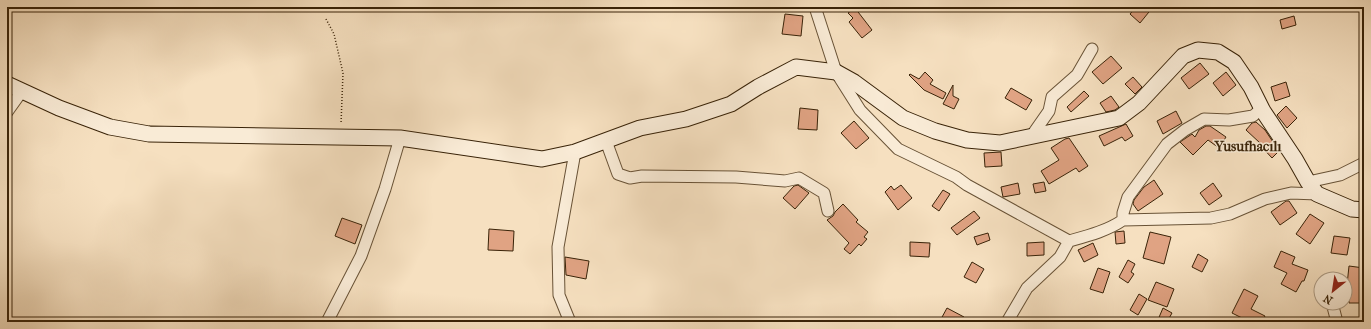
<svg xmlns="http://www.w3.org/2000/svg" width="1371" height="329" font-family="'IM FELL French Canon',serif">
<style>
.building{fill:#e0a383;stroke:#392308}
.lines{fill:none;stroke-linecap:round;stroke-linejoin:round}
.street-casing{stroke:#685236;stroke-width:13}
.secondary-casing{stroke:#392308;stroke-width:17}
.path{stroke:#392308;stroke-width:1.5;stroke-dasharray:1 2;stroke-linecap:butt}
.street{stroke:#f9ebd6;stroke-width:11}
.secondary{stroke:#f9ebd6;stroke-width:15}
.labels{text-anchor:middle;stroke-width:3;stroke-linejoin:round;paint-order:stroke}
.quarter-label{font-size:14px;font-weight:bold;fill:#392308;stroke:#f9ebd6}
</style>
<rect width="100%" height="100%" fill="#f6e0c0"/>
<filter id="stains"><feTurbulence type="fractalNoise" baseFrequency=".005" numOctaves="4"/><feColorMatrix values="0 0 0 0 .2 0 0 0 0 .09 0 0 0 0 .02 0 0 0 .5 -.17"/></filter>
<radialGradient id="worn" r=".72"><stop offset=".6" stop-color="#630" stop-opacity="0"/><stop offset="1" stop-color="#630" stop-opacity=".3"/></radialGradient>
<path class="building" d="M1136,7H1153L1140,23L1130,14Z
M855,8L872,30L862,38L849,22L853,18L848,13Z
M785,14L803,16L801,36L782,34Z
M1294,16L1296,25L1282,29L1280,20Z
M1111,56L1122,68L1103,84L1092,72Z
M1200,63L1209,74L1189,89L1181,78Z
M925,72L933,80L930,84L946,93L943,99L924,90L909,75L910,74L919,79Z
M1226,72L1236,85L1223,96L1213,83Z
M1133,77L1142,87L1135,94L1125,84Z
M1286,82L1290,96L1275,101L1271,87Z
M953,85V96L959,99L954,109L943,104Z
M1011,88L1032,100L1026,110L1005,98Z
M1084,91L1089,96L1071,112L1067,107Z
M1111,96L1119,107L1115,110L1106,112L1100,103Z
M1286,106L1297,118L1287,128L1277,115Z
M800,108L818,110L817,130L798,129Z
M1176,111L1182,123L1163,134L1157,121Z
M854,121L869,138L856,149L841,133Z
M1256,122L1265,130L1279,151L1272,158L1259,144L1260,143L1246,130L1252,123Z
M1126,124L1133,136L1125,141L1122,137L1104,146L1099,136Z
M1206,126H1210L1226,137L1219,148L1208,140L1193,155L1180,142L1192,134L1195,137L1199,130Z
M1069,138L1088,166L1079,172L1076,168L1049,184L1041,171L1059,160L1051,148L1065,139Z
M1001,152L1002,166L985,167L984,153Z
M1154,180L1163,194L1138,211L1133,204L1134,200L1144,187Z
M1044,182L1046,191L1035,193L1033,184Z
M1018,183L1020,194L1003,197L1001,187Z
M1213,183L1222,196L1209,205L1200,193Z
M798,185L809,193L795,209L783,198L794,186Z
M901,185L912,198L898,210L885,192L891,186L894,190Z
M943,190L950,194L939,211L932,206Z
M1286,201H1289L1297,213L1280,225L1271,212Z
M843,204L858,220L856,222L868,232L864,237L867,239L861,246L859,244L850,254L844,249L849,243L827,220L833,216L835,212Z
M974,211L980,218L957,235L951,228Z
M1310,214L1324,223L1310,244L1296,234Z
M342,218L362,225L355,244L335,236Z
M489,229L514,231L513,251L488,250Z
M1124,231L1125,243L1116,244L1115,232Z
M1150,232L1171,237L1164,264L1143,258Z
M988,233L990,240L977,245L974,237Z
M1334,236L1350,238L1347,255L1331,253Z
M910,242L930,243L929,257L910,256Z
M1044,242V255L1027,256V243Z
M1093,243L1098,255L1084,262L1078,250Z
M1281,251L1295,257L1292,264L1308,270L1304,281H1302L1296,292L1281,284L1287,273L1274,267Z
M1198,254L1208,260L1202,272L1192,267Z
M565,257L589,261L586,279L566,275Z
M1128,260L1135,264L1131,272L1134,274L1128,283L1119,277Z
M972,262L984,269L976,283L964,277Z
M1349,266L1364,268V303H1349V285H1347Z
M1098,268L1110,272L1103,293L1090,289Z
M1156,282L1174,289L1167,307L1148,300Z
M1244,289L1258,296L1251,309L1265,316L1262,322H1250L1232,313Z
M1139,294L1147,299L1138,315L1130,310Z
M947,308L964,317L961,322H946L941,319Z
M1163,308L1172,313L1167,322H1157Z"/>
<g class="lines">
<defs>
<path id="street" d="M815,7L836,72L860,110L898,149L956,177L967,185L1069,241C1087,236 1107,231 1123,220L1211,218L1230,214L1265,199L1291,193L1317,194
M7,112L22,91
M1033,136L1035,131L1049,111L1052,97L1077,75L1092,49
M606,141L618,174L630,178L642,176L736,177L785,181L799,178L824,193L828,211
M1308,182L1340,175L1364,163
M1123,220V213L1128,197L1167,144L1185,130L1204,119L1229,120L1253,116L1262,108
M1332,303L1337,322
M327,322L361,256L385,189L400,138
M570,322L559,295L558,247L575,152
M1007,322L1027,288L1060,257L1069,241"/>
<path id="secondary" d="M7,84L59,108L110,127L149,134L400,138L542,159L575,152L640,128L686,119L731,104L758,87L796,67L836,72L854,82L903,118L935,131L967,140L1000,143L1119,118L1139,103L1183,56L1198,50L1218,52L1234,62L1251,87L1263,111L1295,159L1308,182L1317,194L1352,209L1364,210"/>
</defs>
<use href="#street" class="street-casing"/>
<use href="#secondary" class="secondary-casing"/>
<path class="path" d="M326,19L334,34L343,73L341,124"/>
<use href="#street" class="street"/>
<use href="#secondary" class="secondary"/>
</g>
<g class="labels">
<g class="quarter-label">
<text x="1248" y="151">Yusufhacılı</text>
</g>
</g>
<rect width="1371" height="329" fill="none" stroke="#f6e0c0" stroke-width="24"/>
<rect x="8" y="8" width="1355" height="313" fill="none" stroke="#392308" stroke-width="2"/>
<rect x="12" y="12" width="1347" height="305" fill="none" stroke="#392308"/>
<g transform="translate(1333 291) rotate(210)"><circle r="19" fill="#f9ebd6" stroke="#ac9b84"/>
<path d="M0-3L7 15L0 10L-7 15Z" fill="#8f2418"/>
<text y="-6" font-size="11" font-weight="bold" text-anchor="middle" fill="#392308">N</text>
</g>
<rect width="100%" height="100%" filter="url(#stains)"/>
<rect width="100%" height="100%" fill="url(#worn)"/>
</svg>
